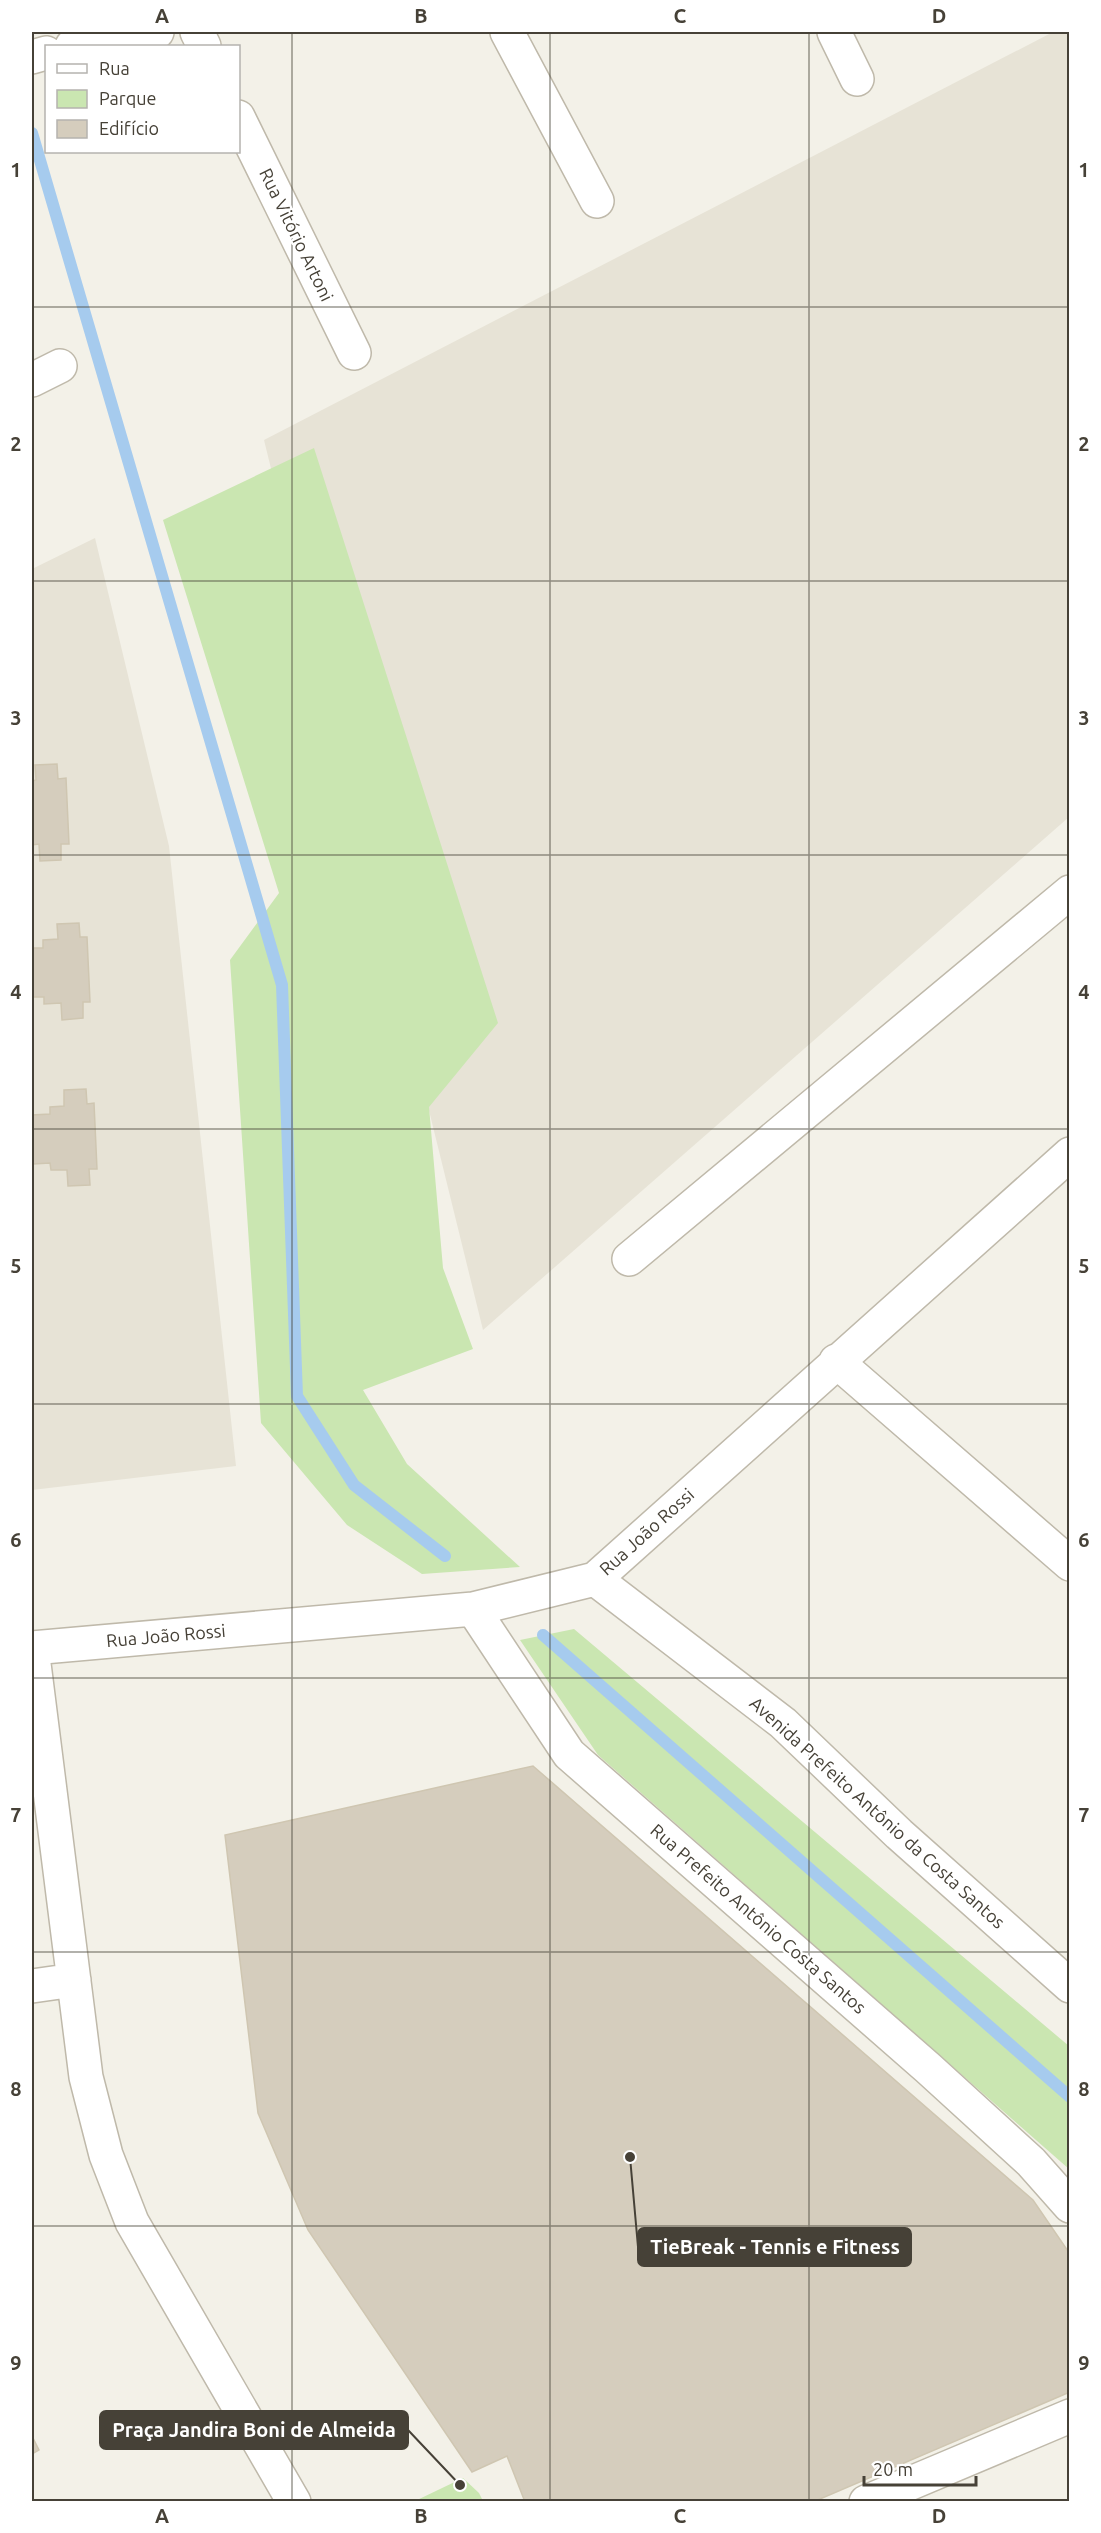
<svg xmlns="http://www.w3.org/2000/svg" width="1101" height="2533" font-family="Ubuntu,sans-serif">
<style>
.residential{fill:#e7e3d6}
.green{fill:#cae6b1}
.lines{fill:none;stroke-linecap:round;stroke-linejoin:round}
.stream{stroke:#a6cbee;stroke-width:12}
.building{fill:#d5cdbd;stroke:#cfc6b1;stroke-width:1.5}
.minor-casing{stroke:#bfb9aa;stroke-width:36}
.minor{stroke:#fff;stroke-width:33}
.grid{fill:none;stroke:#464137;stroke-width:1.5;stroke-opacity:0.55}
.labels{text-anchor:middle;stroke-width:4.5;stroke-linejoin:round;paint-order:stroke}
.street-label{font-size:18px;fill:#464137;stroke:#fff}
.leader{fill:none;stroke:#464137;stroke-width:2}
.callout-dot{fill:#464137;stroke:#fff;stroke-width:2}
.callout{fill:#464137;stroke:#464137;stroke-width:2}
.callout-label{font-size:20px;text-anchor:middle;font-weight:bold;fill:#fff}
.neatline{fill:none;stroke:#464137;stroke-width:2}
.grid-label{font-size:20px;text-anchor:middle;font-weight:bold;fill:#464137}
</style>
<rect width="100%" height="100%" fill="#f3f1e8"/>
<path class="residential" d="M1053,32H1069V817L483,1330L264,440Z
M95,538L169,846L236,1466L32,1490V569Z"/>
<path class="green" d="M314,448L498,1023L429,1107L443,1268L473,1349L363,1390L407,1464L520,1567L422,1574L347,1525L261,1423L230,960L279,893L163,520Z
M574,1629L1069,2046V2169L598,1755L520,1640Z
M463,2478L479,2493L483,2501H415Z"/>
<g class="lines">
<path class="stream" d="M32,133L282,985L297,1396L354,1485L445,1556
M543,1635L1070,2097"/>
</g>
<path class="building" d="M57,764L58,779L66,778L69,844H61V860L40,861L39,844L32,845V781L36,780L35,765Z
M79,923L80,937H87L90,1002H83V1018L62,1020L61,1003L44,1004V997H32V948H43V940L58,939L57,924Z
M86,1089L87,1104L94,1103L97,1169H89L90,1185L68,1186L67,1170H51L50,1163L33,1164V1171H32V1115L50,1114V1107L64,1106V1090Z
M533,1766L1033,2200L1070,2254V2392L813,2502H525L507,2456L472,2472L308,2230L258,2113L225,1835Z
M32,2436L39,2450L32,2454Z"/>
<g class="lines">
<defs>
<path id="minor" d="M197,32L204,46
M507,32L597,201
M834,32L857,79
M72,46L157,32
M32,57L46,53
M238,117L354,353
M32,380L60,366
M629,1259L1070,892
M836,1361L1070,1564
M595,1579L783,1723L899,1834L1070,1986
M473,1609L569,1754L928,2068L1031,2162L1070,2206
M32,1648L473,1609L595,1579L1070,1154
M32,1648L86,2077L106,2155L132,2222L294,2502
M32,1986L74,1980
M866,2502L1070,2416"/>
</defs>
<use href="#minor" class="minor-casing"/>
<use href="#minor" class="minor"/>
</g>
<path class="grid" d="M292,32V2502M550,32V2502M809,32V2502M32,307H1070M32,581H1070M32,855H1070M32,1129H1070M32,1404H1070M32,1678H1070M32,1952H1070M32,2226H1070"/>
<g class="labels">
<g class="street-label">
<text transform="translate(296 235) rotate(64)" y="6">Rua Vitório Artoni</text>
<text transform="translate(647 1532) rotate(-42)" y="6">Rua João Rossi</text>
<text transform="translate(166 1636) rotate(-5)" y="6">Rua João Rossi</text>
<text transform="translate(877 1813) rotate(42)" y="6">Avenida Prefeito Antônio da Costa Santos</text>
<text transform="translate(758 1919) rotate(41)" y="6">Rua Prefeito Antônio Costa Santos</text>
</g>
</g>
<path class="leader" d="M630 2157L638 2247M460 2485L408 2430"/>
<g class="callout-dot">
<circle cx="630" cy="2157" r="6"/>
<circle cx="460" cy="2485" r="6"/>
</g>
<g class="callout">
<rect x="638" y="2228" width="273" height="38" rx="6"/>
<rect x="100" y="2411" width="308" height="38" rx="6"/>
</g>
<g class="callout-label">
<text x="775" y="2254">TieBreak - Tennis e Fitness</text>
<text x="254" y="2437">Praça Jandira Boni de Almeida</text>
</g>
<rect width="1101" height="2533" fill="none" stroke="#ffffff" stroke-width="66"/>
<rect x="45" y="45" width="195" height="108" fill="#ffffff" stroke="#b5b3af" stroke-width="1.5"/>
<rect x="57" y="64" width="30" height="9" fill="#ffffff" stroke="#b5b3af" stroke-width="1.5"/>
<text x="99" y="75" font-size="18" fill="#464137">Rua</text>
<rect x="57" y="90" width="30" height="18" fill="#cae6b1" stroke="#b5b3af" stroke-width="1.5"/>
<text x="99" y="105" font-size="18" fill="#464137">Parque</text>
<rect x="57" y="120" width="30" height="18" fill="#d5cdbd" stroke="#b5b3af" stroke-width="1.5"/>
<text x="99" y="135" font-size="18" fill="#464137">Edifício</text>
<path d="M864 2476v9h112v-9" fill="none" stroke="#464137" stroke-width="3"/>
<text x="873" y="2476" font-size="18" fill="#464137" stroke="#ffffff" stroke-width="4.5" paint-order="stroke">20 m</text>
<rect x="33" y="33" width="1035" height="2467" class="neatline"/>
<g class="grid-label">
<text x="162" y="23">A</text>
<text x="421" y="23">B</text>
<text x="680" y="23">C</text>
<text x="939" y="23">D</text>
<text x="16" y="177">1</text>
<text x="1084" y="177">1</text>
<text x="16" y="451">2</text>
<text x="1084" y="451">2</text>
<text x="16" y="725">3</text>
<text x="1084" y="725">3</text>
<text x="16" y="999">4</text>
<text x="1084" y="999">4</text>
<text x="16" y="1273">5</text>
<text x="1084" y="1273">5</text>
<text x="16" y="1547">6</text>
<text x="1084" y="1547">6</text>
<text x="16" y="1822">7</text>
<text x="1084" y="1822">7</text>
<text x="16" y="2096">8</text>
<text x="1084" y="2096">8</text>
<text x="16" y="2370">9</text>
<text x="1084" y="2370">9</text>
<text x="162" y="2523">A</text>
<text x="421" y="2523">B</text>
<text x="680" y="2523">C</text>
<text x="939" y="2523">D</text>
</g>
</svg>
